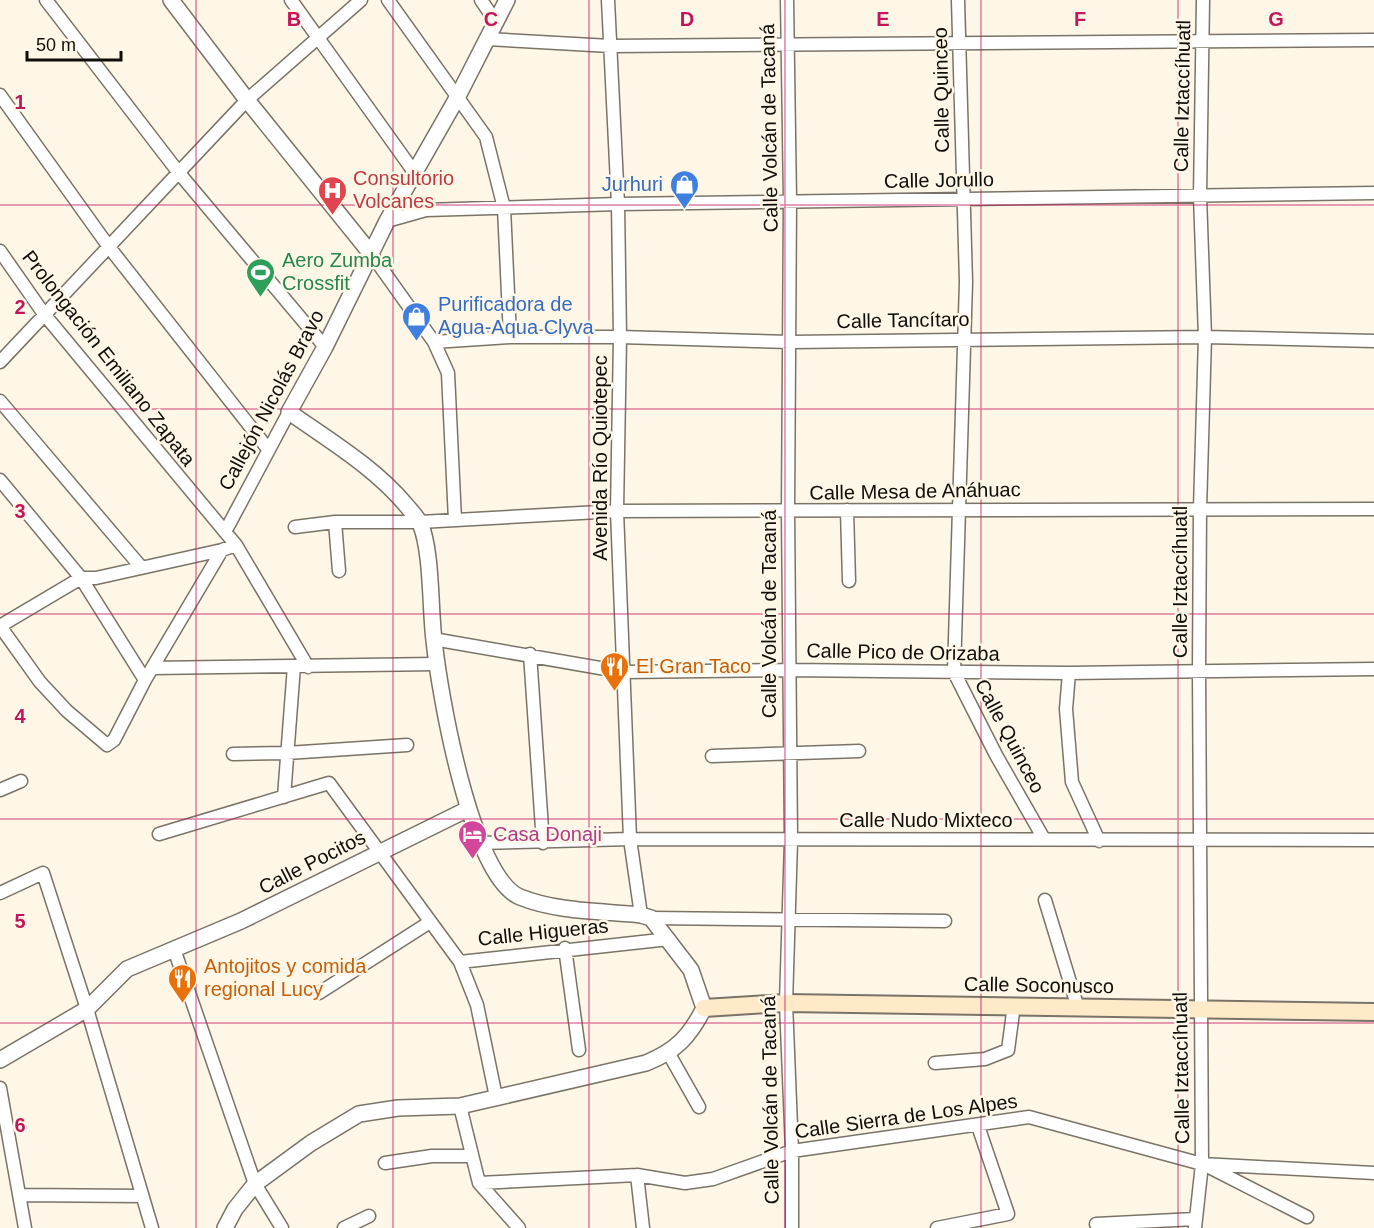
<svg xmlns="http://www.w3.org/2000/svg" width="1374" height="1228" font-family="Helvetica,sans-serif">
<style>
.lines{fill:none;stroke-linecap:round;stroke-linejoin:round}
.minor-casing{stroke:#7a7367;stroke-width:15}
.tertiary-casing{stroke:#7a7367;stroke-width:18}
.secondary-casing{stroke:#7a7367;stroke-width:20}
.minor{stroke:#fff;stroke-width:12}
.tertiary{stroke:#fff;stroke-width:15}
.secondary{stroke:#fee9c9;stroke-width:16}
.grid{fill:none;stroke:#c2185b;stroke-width:1.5;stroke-opacity:0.55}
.labels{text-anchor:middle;stroke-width:5;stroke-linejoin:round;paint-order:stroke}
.street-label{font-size:20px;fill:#100e09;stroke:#fef7e8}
.health-label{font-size:20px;fill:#be3a42;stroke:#fef7e8;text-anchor:start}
.shop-label{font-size:20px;fill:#366cbe;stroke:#fef7e8;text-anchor:end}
.leisure-label{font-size:20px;fill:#27864d;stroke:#fef7e8;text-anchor:start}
.food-label{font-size:20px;fill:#c56008;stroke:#fef7e8;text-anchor:start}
.hotel-label{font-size:20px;fill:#b23c85;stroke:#fef7e8;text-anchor:start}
.grid-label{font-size:20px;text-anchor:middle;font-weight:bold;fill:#c2185b;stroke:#fef7e8;stroke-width:5;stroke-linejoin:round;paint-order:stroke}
</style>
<rect width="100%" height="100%" fill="#fef7e8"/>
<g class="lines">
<defs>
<path id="minor" d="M46,0L179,173L325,347
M291,0L414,172
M388,0L486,137L504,208L510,337
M481,0L496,22
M608,0L618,204L620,337L617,511L630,839L641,915
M787,0L790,201L788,512L791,841L786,1003L792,1151V1228
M958,0L966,282L954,672L996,755L1044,839
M487,39L610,46L1374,40
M0,95L109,247L268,449
M387,221L426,210L618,204L1374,193
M0,251L44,314L236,545L308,667
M372,255L434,342L448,373L455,520
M434,342L510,337H620L791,342L1205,337L1374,341
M0,362L247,100L361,0
M0,401L141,567
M0,480L81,578L145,680
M847,510L849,581
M335,522L339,571
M295,527L335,522H420L617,511L1374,509
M225,532L289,412
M222,550L96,578H81L0,626L40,682L67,711L107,745L114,740L145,680L222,550L236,545
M433,639L623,672L789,670L1069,673L1374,669
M530,654L543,843
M152,668L436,664
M1069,673L1066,709L1072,782L1099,841
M233,754L287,753L407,745
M712,756L859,751
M0,790L21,781
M284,797L294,666
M159,834L329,783L460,962L477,1005L496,1097
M479,843L630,839L1374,840
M0,893L43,873L87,1009L152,1228
M1045,900L1077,1005
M651,918L945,921
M565,948L579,1050
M174,949L255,1184L282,1228
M460,962L669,939
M319,993L430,922
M669,1054L699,1107
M935,1063L985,1059L1008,1050L1014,1005
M0,1088L25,1228
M460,1106L479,1183L519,1228
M385,1163L432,1156H472
M1209,1167L1307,1217
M637,1175L643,1228
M479,1183L637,1175L685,1183L713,1179L792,1151L1029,1117L1202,1164L1374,1173
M19,1195L142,1196
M1096,1224L1195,1219
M344,1228L369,1216
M937,1228L1008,1214L978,1126
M1195,1228L1202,1164L1199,670L1200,509L1205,337L1200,196L1203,0"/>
<path id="tertiary" d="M171,0L247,100L372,255
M0,1060L87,1009L127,969L241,921L468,809
M225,1228L235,1209L255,1184L311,1143L359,1114L398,1108L460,1106L646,1063C676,1051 690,1036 704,1008L691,970L651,918L641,915C602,911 557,912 520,897C471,877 439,691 434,640C430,609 432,550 420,523C417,517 410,510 406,505C374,467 330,441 289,412L325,347L387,221L457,98L507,0"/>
<path id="secondary" d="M704,1008L786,1003L1374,1012"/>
</defs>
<use href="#minor" class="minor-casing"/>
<use href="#tertiary" class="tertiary-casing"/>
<use href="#secondary" class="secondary-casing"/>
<use href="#minor" class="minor"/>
<use href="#tertiary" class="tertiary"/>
<use href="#secondary" class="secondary"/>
</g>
<path class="grid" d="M196,0V1228M393,0V1228M589,0V1228M785,0V1228M981,0V1228M1178,0V1228M0,205H1374M0,409H1374M0,614H1374M0,819H1374M0,1023H1374"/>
<defs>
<symbol id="shop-pin" viewBox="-11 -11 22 30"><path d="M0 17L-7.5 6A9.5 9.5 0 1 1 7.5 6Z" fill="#3f7fe0" stroke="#fef7e8"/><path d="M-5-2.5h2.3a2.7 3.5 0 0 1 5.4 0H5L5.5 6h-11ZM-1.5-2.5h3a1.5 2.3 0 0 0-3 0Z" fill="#fff"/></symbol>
<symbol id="hospital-pin" viewBox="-11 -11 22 30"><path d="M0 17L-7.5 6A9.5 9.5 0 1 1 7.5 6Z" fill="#e0444e" stroke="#fef7e8"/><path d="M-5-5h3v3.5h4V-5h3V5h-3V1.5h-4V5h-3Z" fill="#fff"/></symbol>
<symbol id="stadium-pin" viewBox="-11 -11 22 30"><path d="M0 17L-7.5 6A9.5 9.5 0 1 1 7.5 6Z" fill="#2e9e5b" stroke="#fef7e8"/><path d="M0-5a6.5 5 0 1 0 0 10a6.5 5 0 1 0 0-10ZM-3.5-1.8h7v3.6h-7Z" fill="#fff"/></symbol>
<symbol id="restaurant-pin" viewBox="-11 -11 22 30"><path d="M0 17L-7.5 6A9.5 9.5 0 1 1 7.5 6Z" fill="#e8710a" stroke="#fef7e8"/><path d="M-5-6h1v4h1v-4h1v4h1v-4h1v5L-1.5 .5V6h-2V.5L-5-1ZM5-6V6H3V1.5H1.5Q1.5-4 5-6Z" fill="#fff"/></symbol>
<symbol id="hotel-pin" viewBox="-11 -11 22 30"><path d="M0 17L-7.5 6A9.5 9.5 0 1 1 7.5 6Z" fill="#d1479c" stroke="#fef7e8"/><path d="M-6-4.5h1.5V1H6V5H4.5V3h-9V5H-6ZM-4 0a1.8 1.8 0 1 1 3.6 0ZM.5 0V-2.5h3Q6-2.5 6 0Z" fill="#fff"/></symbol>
</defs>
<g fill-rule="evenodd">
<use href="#shop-pin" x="668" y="168" width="33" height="45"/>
<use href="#hospital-pin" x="316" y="174" width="33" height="45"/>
<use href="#stadium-pin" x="244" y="256" width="33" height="45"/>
<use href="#shop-pin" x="400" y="300" width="33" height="45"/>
<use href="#restaurant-pin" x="598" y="650" width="33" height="45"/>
<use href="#hotel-pin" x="456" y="818" width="33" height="45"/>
<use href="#restaurant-pin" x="166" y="962" width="33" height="45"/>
</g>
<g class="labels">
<g class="street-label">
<text transform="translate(941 90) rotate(-91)" y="7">Calle Quinceo</text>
<text transform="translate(1182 96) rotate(-89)" y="7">Calle Iztaccíhuatl</text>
<text transform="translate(769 128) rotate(-91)" y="7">Calle Volcán de Tacaná</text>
<text transform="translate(939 180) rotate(-1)" y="7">Calle Jorullo</text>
<text transform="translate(903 320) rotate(-1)" y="7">Calle Tancítaro</text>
<text transform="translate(109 358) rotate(52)" y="7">Prolongación Emiliano Zapata</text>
<text transform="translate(271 400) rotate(-62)" y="7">Callejón Nicolás Bravo</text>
<text transform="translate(600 458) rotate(-90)" y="7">Avenida Río Quiotepec</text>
<text transform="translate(915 491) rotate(-1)" y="7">Calle Mesa de Anáhuac</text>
<text transform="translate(1180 582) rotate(-90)" y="7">Calle Iztaccíhuatl</text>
<text transform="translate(769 614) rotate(-90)" y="7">Calle Volcán de Tacaná</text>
<text transform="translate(903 652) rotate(1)" y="7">Calle Pico de Orizaba</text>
<text transform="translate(1010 736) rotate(62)" y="7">Calle Quinceo</text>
<text x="926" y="827">Calle Nudo Mixteco</text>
<text transform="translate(312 862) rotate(-27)" y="7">Calle Pocitos</text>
<text transform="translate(543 932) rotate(-6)" y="7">Calle Higueras</text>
<text transform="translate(1039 985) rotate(1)" y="7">Calle Soconusco</text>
<text transform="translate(1181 1068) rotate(-91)" y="7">Calle Iztaccíhuatl</text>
<text transform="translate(770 1100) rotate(-91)" y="7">Calle Volcán de Tacaná</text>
<text transform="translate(906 1116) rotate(-8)" y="7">Calle Sierra de Los Alpes</text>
</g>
<g class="health-label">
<text x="353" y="185">Consultorio<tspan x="353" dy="23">Volcanes</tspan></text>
</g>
<g class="shop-label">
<text x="663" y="191">Jurhuri</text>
<text x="438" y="311" text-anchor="start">Purificadora de<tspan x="438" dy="23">Agua-Aqua Clyva</tspan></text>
</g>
<g class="leisure-label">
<text x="282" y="267">Aero Zumba<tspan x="282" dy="23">Crossfit</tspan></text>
</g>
<g class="food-label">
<text x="636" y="673">El Gran Taco</text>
<text x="204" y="973">Antojitos y comida<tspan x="204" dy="23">regional Lucy</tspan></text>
</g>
<g class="hotel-label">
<text x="493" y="841">Casa Donaji</text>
</g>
</g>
<g class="grid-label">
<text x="294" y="26">B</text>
<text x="491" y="26">C</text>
<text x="687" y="26">D</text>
<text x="883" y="26">E</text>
<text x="1080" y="26">F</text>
<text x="1276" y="26">G</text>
<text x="20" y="109">1</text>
<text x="20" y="314">2</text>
<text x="20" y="518">3</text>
<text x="20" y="723">4</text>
<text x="20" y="928">5</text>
<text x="20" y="1132">6</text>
</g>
<path d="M27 51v9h94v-9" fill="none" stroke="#100e09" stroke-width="3"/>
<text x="36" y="51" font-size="18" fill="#100e09" stroke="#fef7e8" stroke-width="4.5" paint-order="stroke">50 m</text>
</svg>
